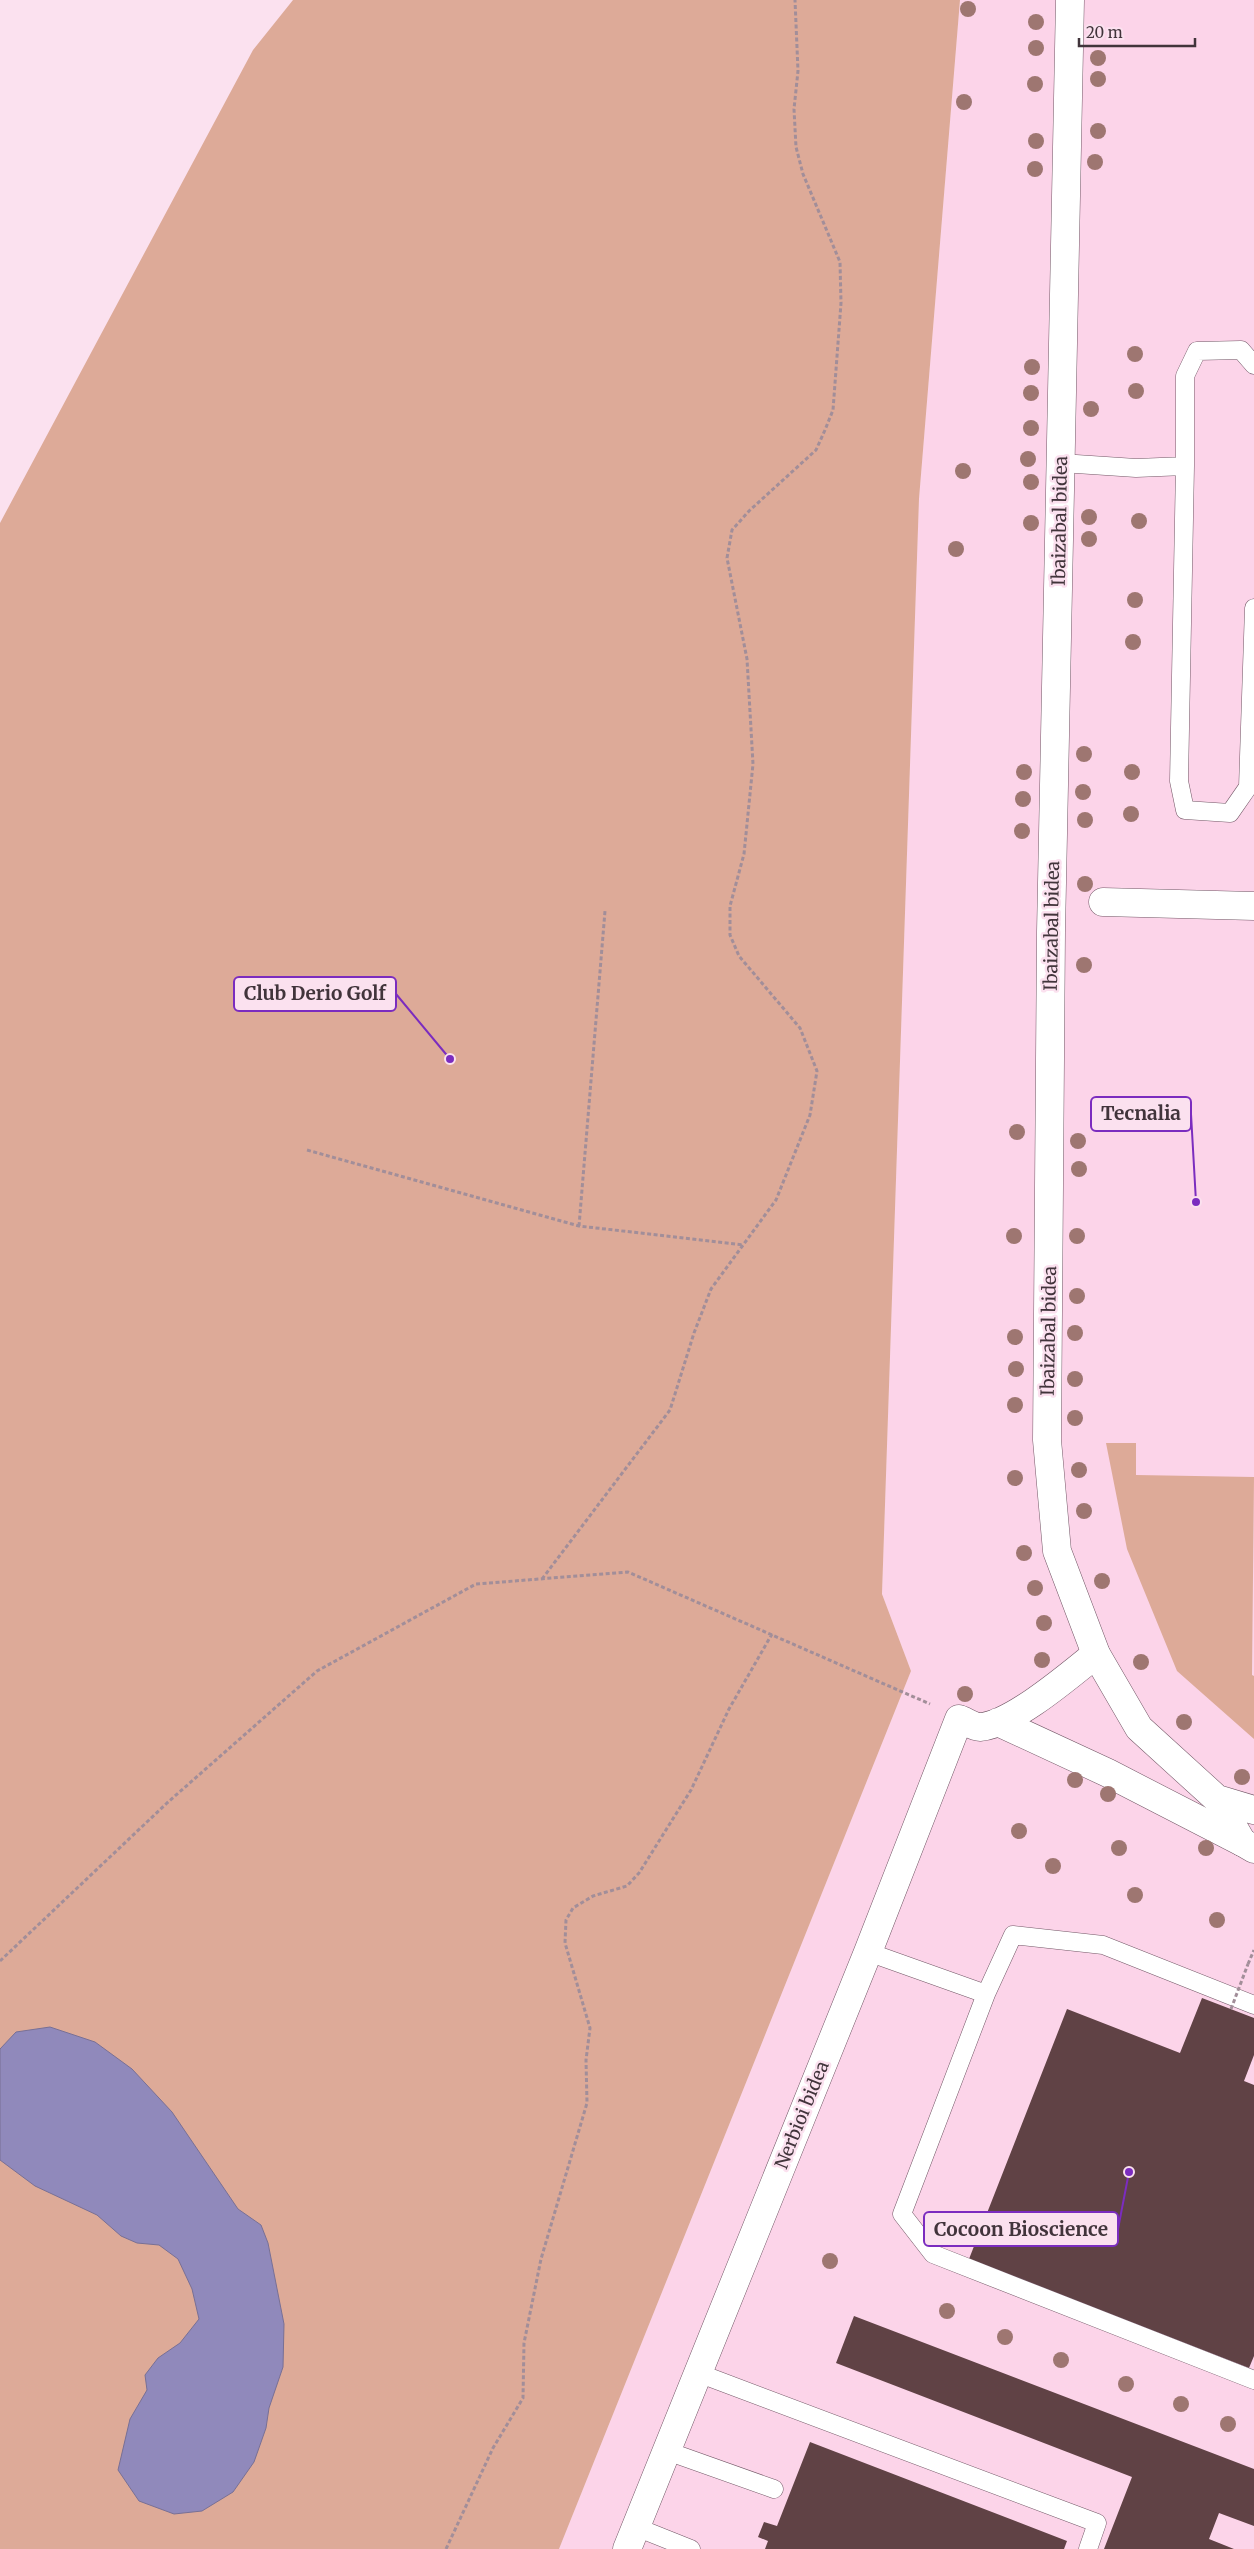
<svg xmlns="http://www.w3.org/2000/svg" width="1254" height="2549" font-family="Merriweather,serif">
<style>
.built{fill:#fcd4e9}
.green{fill:#ddaa98}
.water{fill:#9089bb;stroke:#787095}
.building{fill:#604245}
.lines{fill:none;stroke-linecap:round;stroke-linejoin:round}
.lane-casing{stroke:#735867;stroke-width:19}
.street-casing{stroke:#735867;stroke-width:29}
.secondary-casing{stroke:#735867;stroke-width:29}
.path{stroke:#a28e99;stroke-width:3;stroke-dasharray:4 2.5;stroke-linecap:butt}
.lane{stroke:#fff;stroke-width:18}
.street{stroke:#fff;stroke-width:28}
.secondary{stroke:#fff;stroke-width:28}
.path-bridge{stroke:#a28e99;stroke-width:3;stroke-dasharray:4 2.5;stroke-linecap:butt}
.tree{fill:#9e7671}
.labels{text-anchor:middle;stroke-width:5;stroke-linejoin:round;paint-order:stroke}
.street-label{font-size:18px;fill:#41343b;stroke:#fbe1ef}
.leader{fill:none;stroke:#7b2cbf;stroke-width:2}
.callout-dot{fill:#7b2cbf;stroke:#fbe1ef;stroke-width:2}
.callout{fill:#fbe1ef;stroke:#7b2cbf;stroke-width:2}
.callout-label{font-size:19px;text-anchor:middle;font-weight:bold;fill:#41343b}
</style>
<rect width="100%" height="100%" fill="#fbe1ef"/>
<path class="built" d="M960,0H1254V2549H559L911,1671L882,1594L919,499Z"/>
<path class="green" d="M293,0H960L919,499L882,1594L911,1671L559,2549H0V523L253,50Z
M1106,1443H1136V1475L1254,1477L1252,1675L1254,1676V1739L1177,1671L1127,1549Z"/>
<path class="water" d="M50,2027L95,2042L132,2069L172,2112L238,2209L261,2225L268,2243L284,2324L283,2367L269,2408L266,2428L254,2462L233,2492L202,2511L174,2514L139,2501L118,2470L130,2419L147,2390L145,2375L158,2358L180,2343L199,2319L192,2289L178,2259L159,2245L137,2243L121,2236L97,2215L35,2186L0,2160V2049L16,2032Z"/>
<path class="building" d="M1202,1998L1254,2018V2055L1244,2081L1254,2085V2356L1249,2368L969,2259L1067,2009L1180,2053Z
M854,2316L1254,2469V2526L1219,2513L1209,2539L1234,2549H1104L1132,2477L836,2363Z
M810,2442L1067,2541L1064,2549H765L768,2541L758,2537L764,2522L777,2526Z"/>
<g class="lines">
<defs>
<path id="lane" d="M1254,365L1241,350L1197,351L1185,376V466L1179,781L1185,810L1230,813L1248,787L1254,608
M1061,463L1136,468L1185,466
M868,1952L986,1994
M1254,2005L1103,1945L1013,1935L986,1994L902,2214L933,2254L1254,2380
M698,2373L1097,2523L1088,2549
M667,2451L774,2489
M636,2527L691,2549"/>
<path id="street" d="M1103,902L1254,906
M998,1722L1108,1773L1242,1842
M627,2549L868,1952L959,1719C965,1721 974,1727 980,1727C1012,1725 1071,1674 1096,1654"/>
<path id="secondary" d="M1070,0L1051,932L1047,1440L1057,1551L1096,1654L1139,1728L1217,1799L1242,1842L1254,1849
M1217,1799L1254,1810"/>
</defs>
<use href="#lane" class="lane-casing"/>
<use href="#street" class="street-casing"/>
<use href="#secondary" class="secondary-casing"/>
<path class="path" d="M307,1150L579,1226L744,1245
M579,1226L605,911
M542,1579L670,1410L694,1333L711,1289L776,1200L810,1115L817,1071L800,1028L739,956L730,935V906L744,854L753,764L747,659L727,558L732,530L749,511L816,450L825,430L833,410L841,303L840,262L803,174L796,147L794,109L798,71L795,0
M0,1961L167,1803L317,1671L476,1584L628,1572L930,1704
M1248,1964L1254,1950
M446,2549L493,2448L523,2398L524,2343L541,2259L587,2103L586,2060L590,2028L565,1943L566,1920L573,1908L593,1896L627,1886L639,1873L691,1790L729,1709L772,1634"/>
<use href="#lane" class="lane"/>
<use href="#street" class="street"/>
<use href="#secondary" class="secondary"/>
<path class="path-bridge" d="M1231,2009L1248,1964"/>
</g>
<g class="tree">
<circle cx="968" cy="9" r="8"/>
<circle cx="1036" cy="22" r="8"/>
<circle cx="1036" cy="48" r="8"/>
<circle cx="1098" cy="58" r="8"/>
<circle cx="1098" cy="79" r="8"/>
<circle cx="1035" cy="84" r="8"/>
<circle cx="964" cy="102" r="8"/>
<circle cx="1098" cy="131" r="8"/>
<circle cx="1036" cy="141" r="8"/>
<circle cx="1095" cy="162" r="8"/>
<circle cx="1035" cy="169" r="8"/>
<circle cx="1135" cy="354" r="8"/>
<circle cx="1032" cy="367" r="8"/>
<circle cx="1136" cy="391" r="8"/>
<circle cx="1031" cy="393" r="8"/>
<circle cx="1091" cy="409" r="8"/>
<circle cx="1031" cy="428" r="8"/>
<circle cx="1028" cy="459" r="8"/>
<circle cx="963" cy="471" r="8"/>
<circle cx="1031" cy="482" r="8"/>
<circle cx="1089" cy="517" r="8"/>
<circle cx="1139" cy="521" r="8"/>
<circle cx="1031" cy="523" r="8"/>
<circle cx="1089" cy="539" r="8"/>
<circle cx="956" cy="549" r="8"/>
<circle cx="1135" cy="600" r="8"/>
<circle cx="1133" cy="642" r="8"/>
<circle cx="1084" cy="754" r="8"/>
<circle cx="1024" cy="772" r="8"/>
<circle cx="1132" cy="772" r="8"/>
<circle cx="1083" cy="792" r="8"/>
<circle cx="1023" cy="799" r="8"/>
<circle cx="1131" cy="814" r="8"/>
<circle cx="1085" cy="820" r="8"/>
<circle cx="1022" cy="831" r="8"/>
<circle cx="1085" cy="884" r="8"/>
<circle cx="1084" cy="965" r="8"/>
<circle cx="1017" cy="1132" r="8"/>
<circle cx="1078" cy="1141" r="8"/>
<circle cx="1079" cy="1169" r="8"/>
<circle cx="1014" cy="1236" r="8"/>
<circle cx="1077" cy="1236" r="8"/>
<circle cx="1077" cy="1296" r="8"/>
<circle cx="1075" cy="1333" r="8"/>
<circle cx="1015" cy="1337" r="8"/>
<circle cx="1016" cy="1369" r="8"/>
<circle cx="1075" cy="1379" r="8"/>
<circle cx="1015" cy="1405" r="8"/>
<circle cx="1075" cy="1418" r="8"/>
<circle cx="1079" cy="1470" r="8"/>
<circle cx="1015" cy="1478" r="8"/>
<circle cx="1084" cy="1511" r="8"/>
<circle cx="1024" cy="1553" r="8"/>
<circle cx="1102" cy="1581" r="8"/>
<circle cx="1035" cy="1588" r="8"/>
<circle cx="1044" cy="1623" r="8"/>
<circle cx="1042" cy="1660" r="8"/>
<circle cx="1141" cy="1662" r="8"/>
<circle cx="965" cy="1694" r="8"/>
<circle cx="1184" cy="1722" r="8"/>
<circle cx="1242" cy="1777" r="8"/>
<circle cx="1075" cy="1780" r="8"/>
<circle cx="1108" cy="1794" r="8"/>
<circle cx="1019" cy="1831" r="8"/>
<circle cx="1119" cy="1848" r="8"/>
<circle cx="1206" cy="1848" r="8"/>
<circle cx="1053" cy="1866" r="8"/>
<circle cx="1135" cy="1895" r="8"/>
<circle cx="1217" cy="1920" r="8"/>
<circle cx="830" cy="2261" r="8"/>
<circle cx="947" cy="2311" r="8"/>
<circle cx="1005" cy="2337" r="8"/>
<circle cx="1061" cy="2360" r="8"/>
<circle cx="1126" cy="2384" r="8"/>
<circle cx="1181" cy="2404" r="8"/>
<circle cx="1228" cy="2424" r="8"/>
</g>
<g class="labels">
<g class="street-label">
<text transform="translate(1060 521) rotate(-89)" y="6">Ibaizabal bidea</text>
<text transform="translate(1052 926) rotate(-89)" y="6">Ibaizabal bidea</text>
<text transform="translate(1049 1331) rotate(-89)" y="6">Ibaizabal bidea</text>
<text transform="translate(802 2115) rotate(-68)" y="6">Nerbioi bidea</text>
</g>
</g>
<path class="leader" d="M450 1059L396 994M1196 1202L1191 1114M1129 2172L1118 2229"/>
<g class="callout-dot">
<circle cx="450" cy="1059" r="5"/>
<circle cx="1196" cy="1202" r="5"/>
<circle cx="1129" cy="2172" r="5"/>
</g>
<g class="callout">
<rect x="234" y="977" width="162" height="34" rx="5"/>
<rect x="1091" y="1097" width="100" height="34" rx="5"/>
<rect x="924" y="2212" width="194" height="34" rx="5"/>
</g>
<g class="callout-label">
<text x="315" y="1000">Club Derio Golf</text>
<text x="1141" y="1120">Tecnalia</text>
<text x="1021" y="2236">Cocoon Bioscience</text>
</g>
<path d="M1079 38v8h116v-8" fill="none" stroke="#41343b" stroke-width="2.5"/>
<text x="1086" y="38" font-size="15" fill="#41343b" stroke="#fbe1ef" stroke-width="4" paint-order="stroke">20 m</text>
</svg>
